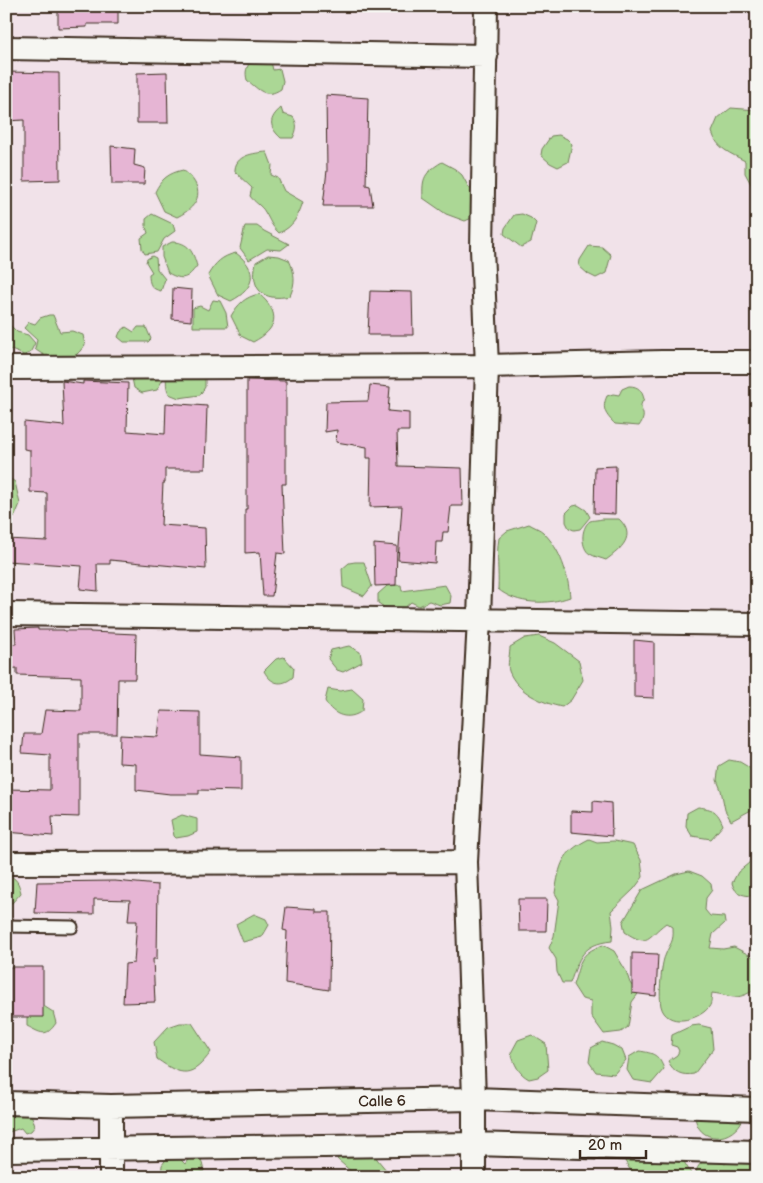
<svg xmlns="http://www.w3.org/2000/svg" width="763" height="1183" font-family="'Balsamiq Sans',sans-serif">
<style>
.green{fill:#abd795;stroke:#73805a}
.building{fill:#e6b5d4;stroke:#3b2a1e}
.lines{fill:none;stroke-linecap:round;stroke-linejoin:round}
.lane-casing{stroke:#3b2a1e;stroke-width:15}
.street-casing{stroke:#3b2a1e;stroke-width:26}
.lane{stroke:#f6f6f2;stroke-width:11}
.street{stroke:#f6f6f2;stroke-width:22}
.labels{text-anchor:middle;stroke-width:5;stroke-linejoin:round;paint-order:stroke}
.street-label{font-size:15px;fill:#3b2a1e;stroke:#f6f6f2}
</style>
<rect width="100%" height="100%" fill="#f1e2e9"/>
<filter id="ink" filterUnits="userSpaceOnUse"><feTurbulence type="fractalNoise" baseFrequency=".02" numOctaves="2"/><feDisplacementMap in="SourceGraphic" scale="10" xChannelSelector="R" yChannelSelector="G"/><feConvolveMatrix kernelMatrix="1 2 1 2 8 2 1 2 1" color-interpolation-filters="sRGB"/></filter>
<g filter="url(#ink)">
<path class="green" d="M252,60L271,62L273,70L280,69L283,81L281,89C266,99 259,90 247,80C245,72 246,67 252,60Z
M281,108L283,114L293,117C298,124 297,130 293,138H281C269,127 268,119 281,108Z
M731,108L757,110V195L745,173V161C730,153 717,149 712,132L718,118Z
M559,135L567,139L572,144L568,162L558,167L550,163L541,155L542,149L551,136Z
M267,152L272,165L271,175L278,178L284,191L303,202C298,217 293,227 279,233C270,224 271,222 265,212C262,206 254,202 250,196L252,188L235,172C234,155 254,153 267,152Z
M442,162L455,169L462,175L468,186L476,196L474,217L465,221L446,214L423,198C422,178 424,173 442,162Z
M183,170C205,187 202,205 177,217L164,211L155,192C161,179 169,173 183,170Z
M152,214L173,224L175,231L164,239L157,252L145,254L142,249L141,238L148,233L146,227V219Z
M522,214L531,218L536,223L531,242L521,247L504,234L505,228L514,215Z
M245,226H257L264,231L289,244L281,250L267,249L249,260L240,248Z
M172,242C189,242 193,252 197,266C187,279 183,281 168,273L162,257V247Z
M589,246L602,247L611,255L606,273L596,278L588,274L579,266L580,260Z
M236,253C259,270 255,289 231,301L218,295L208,275C215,263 222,256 236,253Z
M268,255L279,256L289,260C295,273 296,282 290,296C262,302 250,289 256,262Z
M152,256L156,258L157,269L165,279L161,291C151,289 149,284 149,274L152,272L146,262L147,259Z
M259,294C281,313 278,329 253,342L241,336L231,316C238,304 245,297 259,294Z
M213,300L220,301L226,313L228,327H193V308L200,306L208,310Z
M49,315H53L60,332L72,331L83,335L85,345C82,348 80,352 77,354C66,364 45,358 35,349L37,340L24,328L29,322L35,324L40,318Z
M6,321L17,332L28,335L35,343L30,353L24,355L6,348Z
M126,327L134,332L138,327H146L151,339L148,342H124L118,337L120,332Z
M186,356L197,362L205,379V387L200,395L179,398L169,394C163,381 168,371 173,358Z
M162,370L163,379L157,390L142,393L134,388L131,373Z
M629,386C639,386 642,391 644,399C635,411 650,411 639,426L615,424C606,415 601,409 607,396L613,394L619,395L622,389Z
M6,476L15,482L20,504L15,516L6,520Z
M578,505L586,510L590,517L580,529L574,530L569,528L566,522V513L573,506Z
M602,519H619C637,536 621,549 606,560C601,558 595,557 590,554C581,549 580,528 590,521C593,520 599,520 602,519Z
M529,524C534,527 540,529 543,532C561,550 568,574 570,597C548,605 517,605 498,589C499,572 496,555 499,538L507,531Z
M355,562H364L372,586L364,596L343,587L342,569L349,563Z
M401,585L402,591L445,585L451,596L450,603L440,605L429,601L419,606L411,602L401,611L389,610L378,603V594L387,586Z
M539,636L555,643L579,661L583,680L571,700L562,707C542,703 517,692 509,671C507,665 510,654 510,647L525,638Z
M349,646L360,652L362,662L343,672L337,670L328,659L331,650Z
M284,657L294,668L293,677C282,687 271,684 264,671L276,659Z
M328,689L340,691L352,689L363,699L362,711C349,721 333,716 325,701Z
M729,760L740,762L750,768L757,791L753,809L731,821L725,810L721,790L717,780L719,766Z
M698,807C713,809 717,810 723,825L711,839L692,836L686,826L687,813Z
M182,815L197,819V832L188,836L176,838L174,836L171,820Z
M589,839L597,842L614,841L633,845L641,860L643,877L634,889L611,911L613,927L612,941C582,944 579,958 570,983H562L557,972L556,959L549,948L554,936L559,900L555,893C560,864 561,853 589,839Z
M757,849V896C745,896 735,895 732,883L738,872L749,863L753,851Z
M689,871L702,876L711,884L712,890L706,898L705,910L710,916L724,917L725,923L713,934L710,948L723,949L734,947L757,959V989C732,1002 736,996 712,993C711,998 712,1003 709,1007C698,1021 666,1028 661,1006C659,997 661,964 665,956C670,942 674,944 673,927L666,923C647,937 649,948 625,932L623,922L642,890L676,874Z
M6,875C17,877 19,884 21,893L12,903H6Z
M254,914L266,919L269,925L262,937L243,942L236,924Z
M603,945L614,951L626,971L630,983L638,994L632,1002L628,1027L621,1032L604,1034L591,1016V1001L582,999L573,985C581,962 578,954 603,945Z
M42,1005L53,1012L56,1023C46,1038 41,1033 27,1026V1018L30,1009Z
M180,1023H192L211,1052C192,1078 182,1077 157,1059L154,1042L168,1027Z
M699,1025L711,1028L713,1049L694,1074C682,1076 674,1073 668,1061L677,1055L679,1051L677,1047L671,1045L672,1035L691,1026Z
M532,1035L546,1044L548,1070L538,1077L529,1079C518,1073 515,1065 511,1053L518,1040Z
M602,1042L613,1045L622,1050L626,1060L614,1074L596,1072L589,1062L591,1048Z
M639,1051C654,1053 659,1055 664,1069L652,1083L633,1080L627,1070L629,1057Z
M695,1109H738L742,1121C728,1146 692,1142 695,1109Z
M6,1113L31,1114L35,1126L31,1131L25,1133L21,1128L6,1133Z
M338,1151L374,1152L377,1159L392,1177H373L372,1173L354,1174L337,1159Z
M634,1155L644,1157L651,1162L671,1159L680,1155L693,1177H632L633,1175L625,1161Z
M757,1155V1177H697C694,1167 702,1162 709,1157L725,1164L733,1159Z
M167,1158H179L185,1164L189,1158L201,1159L204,1171L195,1176L190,1173L184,1177H161L162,1165Z"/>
<path class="building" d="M58,6H118V24H87V27L58,28Z
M6,72L59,73L60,180L24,181V120L6,121Z
M167,72L168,123H137V73Z
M326,95L368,98L366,185L370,186L373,206H323L327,170Z
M111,146L135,149L134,165L145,168L144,184H112Z
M173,288L192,290L191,321L172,319Z
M370,291L412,292L413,335H368Z
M247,380L286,381V484H282L285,554L277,553L272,596H263L260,552L245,553V509H247Z
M62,381L83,384V381L128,383L127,431L165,434L166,403L207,406L205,469H165V483H163L161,525L205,528L206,569L110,560V564H97L98,591L80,589L82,566L6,561V539L47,541V493L30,492V450L24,449V422L64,426Z
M370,385L390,387L388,411L409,413V431H397L398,466L462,468L463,506H451L448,532H443L442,542H436L435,563L398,560L402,506L370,507L371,458H367V447L336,442L337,430L325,432L326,402L368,401Z
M616,466L615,514L594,513L595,467Z
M374,544L397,546L396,585L375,586Z
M38,628V630H64V631H90V632L136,634L135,679H118L117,734H79V817L52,816L53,836L6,832V789L50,790V755L22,753L24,734H41L45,710L81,711V677L17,675V668L6,669V644H16L15,629Z
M634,640L654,642V698L634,697Z
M161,711L200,712V754L241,757V791L199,790V794H170L136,790V764L119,763L120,735L158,737Z
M593,801L611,803L612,836L571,832V811L593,812Z
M115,881L158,885L157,959H153L155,1002L123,1003L125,964L134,963L137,921H128L130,900L94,899V914L35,913L37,882Z
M518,899H547L546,931H519Z
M286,907L316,909V912H330L329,990L285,983L287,931L283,930Z
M632,953L658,954L656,996L632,993Z
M10,967H43V1017H10Z"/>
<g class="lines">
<defs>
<path id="lane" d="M6,926L72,927"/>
<path id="street" d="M6,48L486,56
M6,368L487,366L662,362H757
M6,614L757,624
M6,863L466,862
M6,1103L111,1106L474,1099L757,1109
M6,1150L474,1144L757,1152
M111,1177V1106
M474,1177V1099L466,862L479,620L487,366L482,249L486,6"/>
</defs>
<use href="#lane" class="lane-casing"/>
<use href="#street" class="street-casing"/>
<use href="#lane" class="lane"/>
<use href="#street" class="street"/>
</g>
</g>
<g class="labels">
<g class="street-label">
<text transform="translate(382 1101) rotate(-1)" y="5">Calle 6</text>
</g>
</g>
<rect width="763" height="1183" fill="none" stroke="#f6f6f2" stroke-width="25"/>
<rect x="12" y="12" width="738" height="1158" fill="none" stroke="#3b2a1e" stroke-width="2" filter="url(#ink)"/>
<path d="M580 1150v8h66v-8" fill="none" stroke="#3b2a1e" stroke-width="2.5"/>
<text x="588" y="1150" font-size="15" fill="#3b2a1e" stroke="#f6f6f2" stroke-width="4" paint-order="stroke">20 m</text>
</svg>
